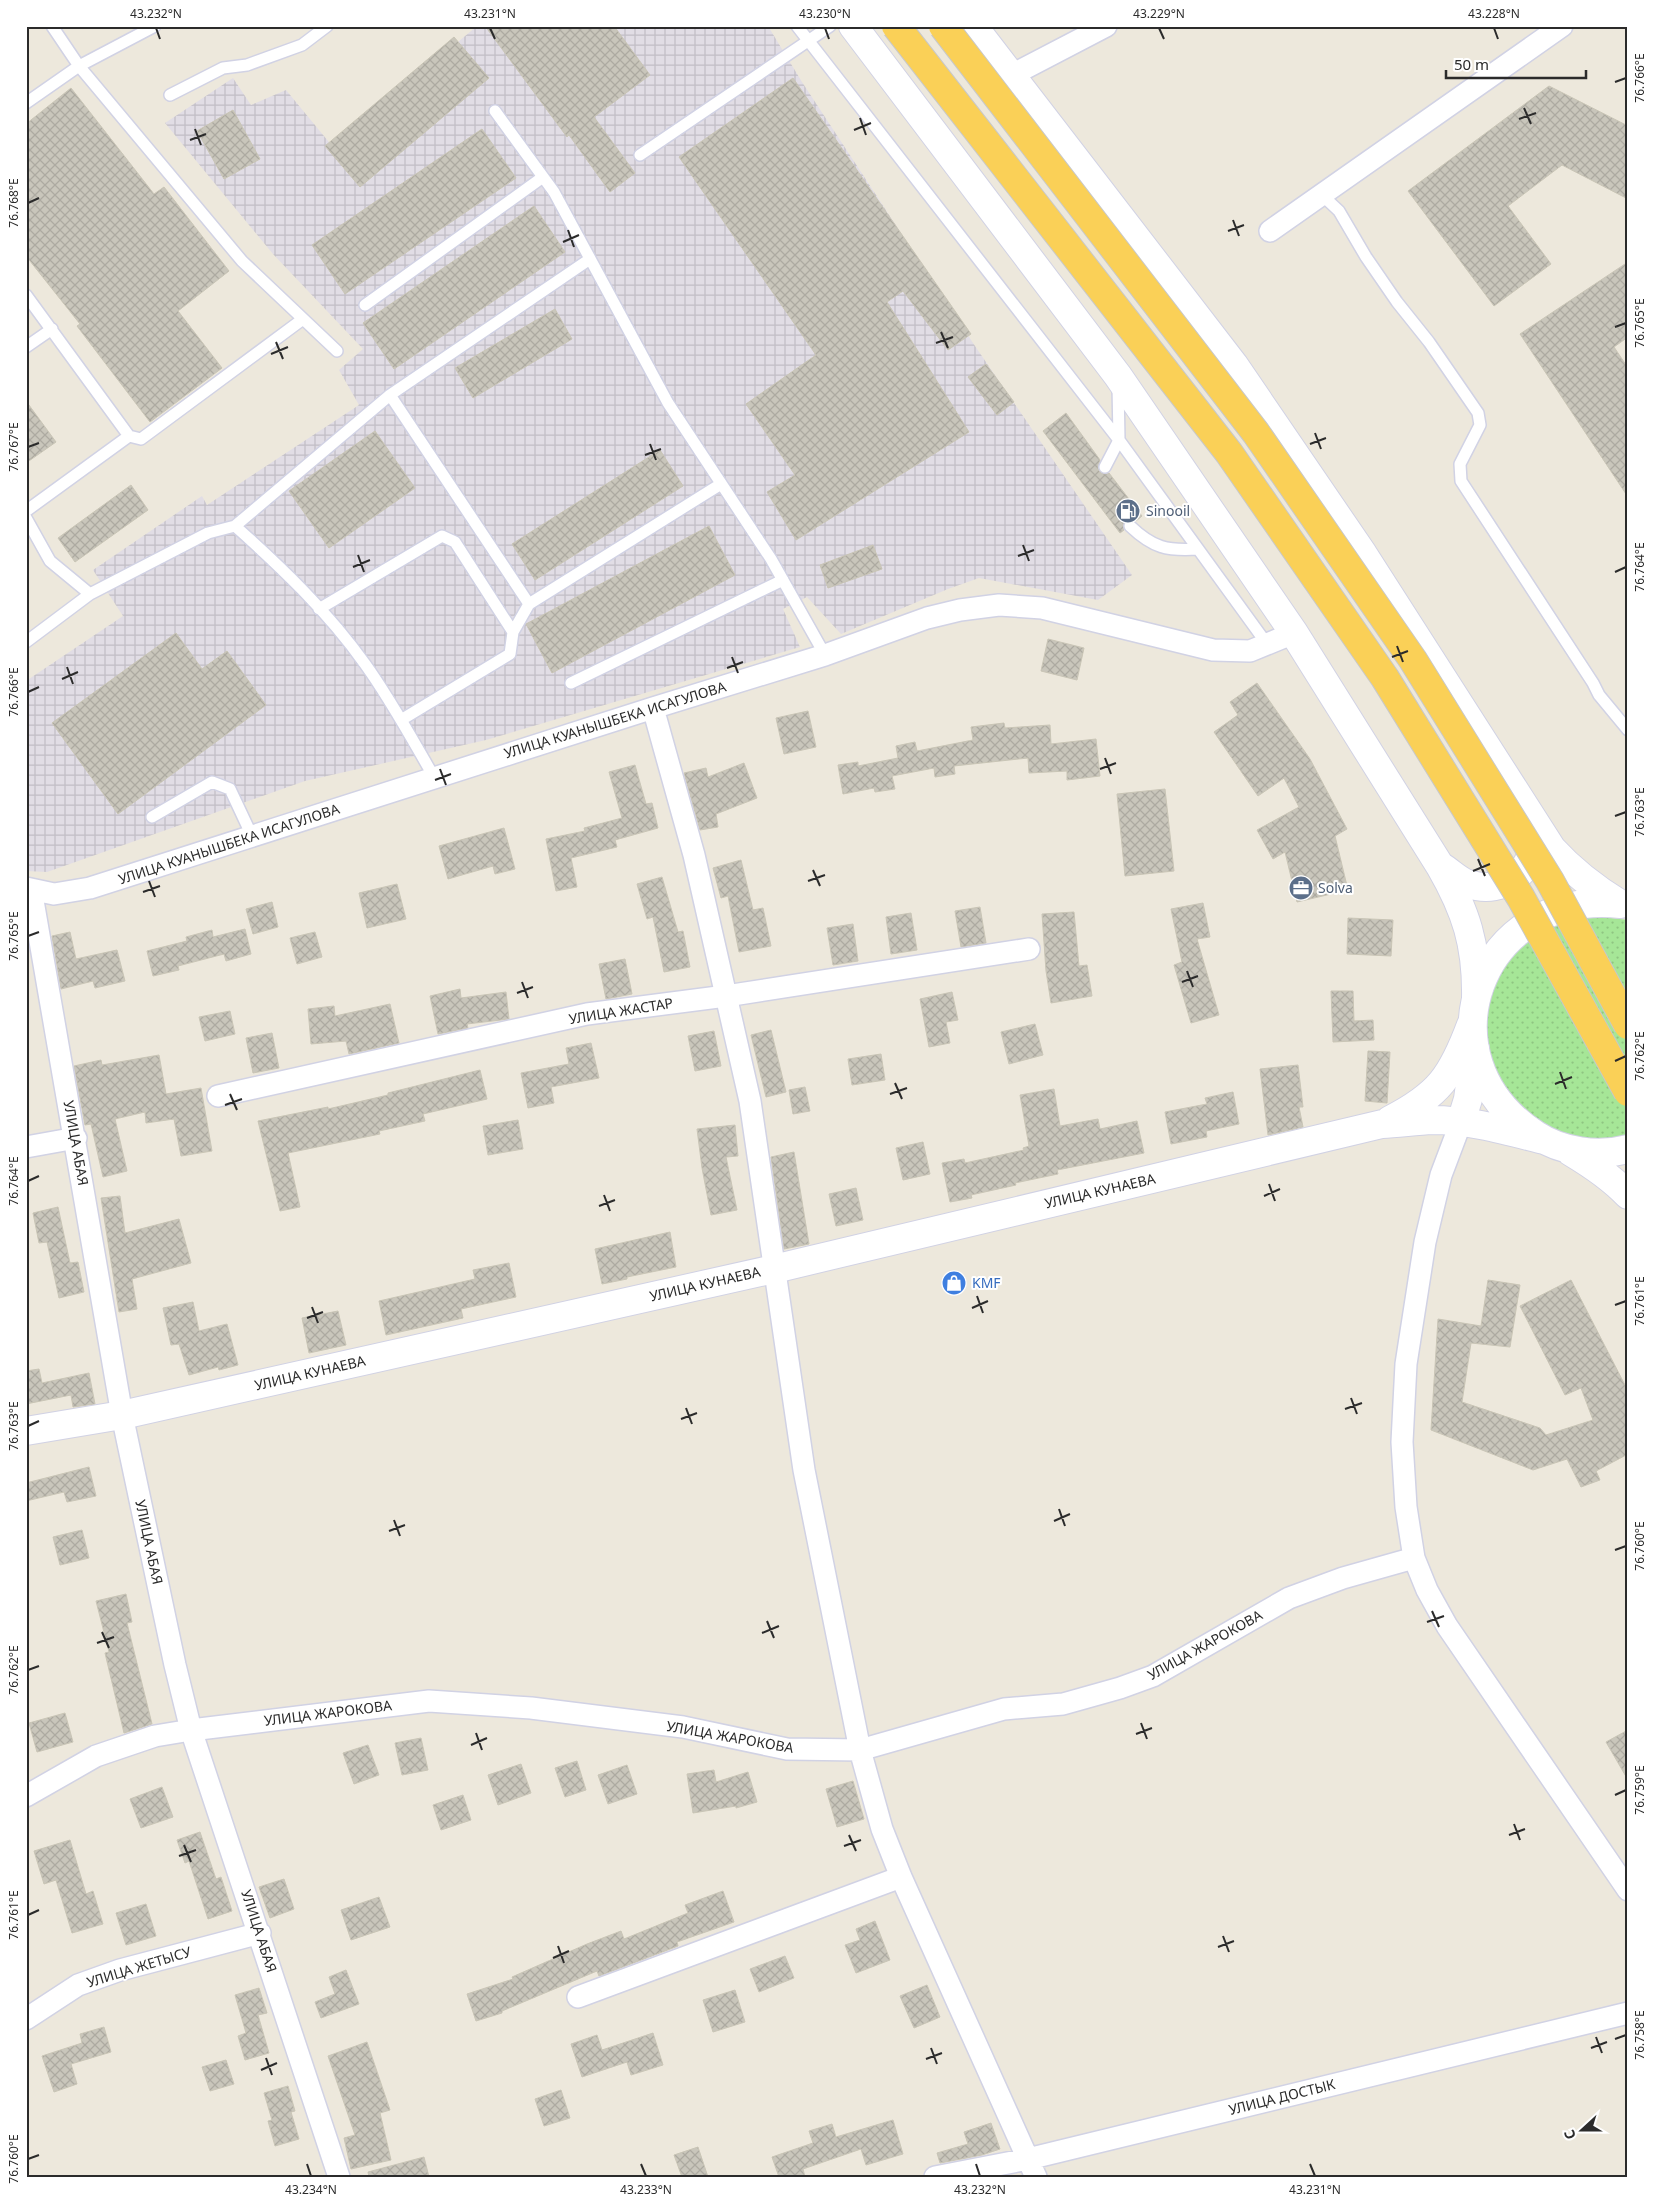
<svg xmlns="http://www.w3.org/2000/svg" width="1654" height="2203" font-family="'Noto Sans',sans-serif">
<style>
.industrial{fill:url(#industrial-grid)}
.grass{fill:url(#grass-dots)}
.building{fill:url(#building-cross-hatch);stroke:#c9c5b6}
.lines{fill:none;stroke-linecap:round;stroke-linejoin:round}
.service-casing{stroke:#d1d2e4;stroke-width:14}
.minor-casing{stroke:#d1d2e4;stroke-width:24}
.tertiary-casing{stroke:#d1d2e4;stroke-width:30}
.secondary-casing{stroke:#d1d2e4;stroke-width:30}
.service{stroke:#fff;stroke-width:11}
.minor{stroke:#fff;stroke-width:21}
.tertiary{stroke:#fff;stroke-width:28}
.secondary{stroke:#fff;stroke-width:28}
.trunk-bridge-casing{stroke:#c8c8c8;stroke-width:30;stroke-linecap:butt}
.trunk-bridge{stroke:#fad057;stroke-width:28}
.ticks{fill:none;stroke:#2b2b2b;stroke-width:2}
.labels{text-anchor:middle;stroke-width:4;stroke-linejoin:round;paint-order:stroke}
.service-label{font-size:14px;fill:#4e5e75;stroke:#fff;text-anchor:start}
.street-label{font-size:14px;fill:#2b2b2b;stroke:#fff}
.shop-label{font-size:14px;fill:#366cbe;stroke:#fff;text-anchor:start}
.neatline{fill:none;stroke:#2b2b2b;stroke-width:2}
.ticks-label{font-size:12px;text-anchor:middle;fill:#2b2b2b}
</style>
<defs>
<pattern id="industrial-grid" width="8" height="8" patternUnits="userSpaceOnUse" patternTransform="scale(1.25)"><rect width="8" height="8" fill="#e1dde5"/><path d="M0 4h8M4 0v8" fill="none" stroke="#c1bec5"/></pattern>
<pattern id="grass-dots" width="8" height="8" patternUnits="userSpaceOnUse" patternTransform="scale(1.25)"><rect width="8" height="8" fill="#a6e697"/><path d="M2 2h.1M6 6h.1" fill="none" stroke="#8fc582" stroke-width="1.8" stroke-linecap="round"/></pattern>
<pattern id="building-cross-hatch" width="8" height="8" patternUnits="userSpaceOnUse" patternTransform="scale(1.25)"><rect width="8" height="8" fill="#c9c6bb"/><path d="M0 0l8 8M0 8l8-8" fill="none" stroke="#adaaa1"/></pattern>
</defs>
<rect width="100%" height="100%" fill="#ede8dc"/>
<path class="industrial" d="M477,26H768L802,82L975,346L1132,575L1098,600L979,578L948,589L841,634L807,597L783,609L800,647L486,740L305,781L47,872L26,871V681L123,616L93,570L202,496L207,505L359,405L339,370L363,349L273,254L165,123L233,78L251,105L286,90L333,147Z"/>
<path class="grass" d="M1586,915L1628,920V1137C1615,1138 1602,1141 1590,1141C1583,1141 1575,1137 1568,1136C1494,1117 1461,1023 1507,962C1511,957 1515,949 1521,945C1541,927 1561,922 1586,915Z"/>
<path class="building" d="M485,26H614L650,75L594,117L635,173L610,192L569,135L567,137Z
M454,37L489,78L360,187L325,146Z
M793,78L971,334L948,350L903,291L887,302L969,432L796,540L767,492L795,475L746,404L816,355L679,157Z
M1549,86L1628,126V199L1562,165L1508,206L1551,264L1494,306L1408,191Z
M71,88L154,194L164,187L229,271L178,311L222,368L150,422L77,326L80,324L26,256V124Z
M233,110L260,159L224,179L197,131Z
M482,129L516,178L345,294L312,245Z
M534,206L565,252L394,369L363,323Z
M1628,262V337L1614,347L1628,368V497L1520,334Z
M555,309L572,339L473,398L455,368Z
M986,364L1014,402L997,415L968,377Z
M26,401L56,442L26,463Z
M1066,413L1100,460L1098,467L1099,471L1105,474L1109,473L1142,516L1136,521L1131,519L1125,521L1123,525L1124,530L1120,533L1043,431Z
M375,431L415,488L329,548L289,491Z
M660,450L683,486L535,580L512,544Z
M131,485L148,510L75,562L58,538Z
M709,526L735,575L552,673L526,624Z
M873,545L882,569L828,588L820,565Z
M176,633L202,669L227,651L266,705L118,814L52,723Z
M1048,639L1084,648L1077,680L1041,671Z
M1257,683L1310,759L1347,829L1335,836L1348,890L1297,902L1285,852L1273,859L1257,830L1299,807L1284,778L1258,796L1214,732L1238,715L1230,702Z
M808,711L816,747L784,754L776,718Z
M1004,723L1005,728L1050,725L1051,744L1096,739L1100,776L1067,780V771L1029,773L1028,758L954,766L955,774L935,777L934,768L892,776L895,789L875,792L874,788L843,794L838,765L858,762V766L898,758L896,746L915,742L917,751L973,740L971,727Z
M744,763L757,798L716,814L718,827L700,830L684,773L706,768L708,777Z
M635,765L646,804L652,803L658,828L615,840L617,847L571,858L577,887L556,891L546,839L585,831L584,828L622,818L609,772Z
M1165,789L1174,871L1125,876L1117,794Z
M504,828L515,869L495,874L493,866L448,879L439,846Z
M741,860L753,910L763,908L771,946L739,952L728,896L721,898L713,868Z
M662,877L678,932L683,931L690,967L664,972L653,917L647,919L637,884Z
M397,884L406,919L367,928L359,893Z
M272,902L278,927L253,934L246,909Z
M1203,903L1210,937L1197,939L1219,1015L1191,1023L1174,965L1182,962L1171,909Z
M980,907L986,943L961,947L955,911Z
M1074,912L1079,966L1087,965L1092,996L1051,1003L1046,971L1042,914Z
M911,913L917,950L891,954L886,917Z
M1348,918L1393,920L1391,956L1347,954Z
M853,924L858,961L833,965L827,928Z
M245,929L251,954L226,961L224,954L178,966L179,970L153,976L147,951L187,941L186,937L212,930L213,937Z
M70,932L76,959L117,950L125,981L95,988L93,981L61,989L52,936Z
M315,932L322,957L297,964L290,938Z
M625,959L632,994L606,999L599,964Z
M460,989L461,998L506,992L509,1019L467,1024L468,1028L438,1034L430,996Z
M1331,991H1353L1354,1021L1373,1020L1374,1040L1333,1042Z
M952,992L958,1020L946,1022L950,1043L929,1047L920,999Z
M390,1004L399,1043L349,1054L346,1041L311,1044L308,1009L334,1006L335,1016Z
M230,1011L235,1034L205,1041L199,1017Z
M1035,1024L1043,1055L1009,1064L1001,1032Z
M771,1030L786,1092L766,1097L751,1035Z
M714,1031L721,1066L695,1071L688,1036Z
M272,1033L279,1068L253,1073L246,1038Z
M591,1043L599,1078L551,1087L554,1103L528,1108L521,1073L569,1064L566,1048Z
M1368,1051L1390,1052L1387,1103L1365,1101Z
M881,1054L885,1080L852,1085L848,1059Z
M159,1055L166,1094L201,1088L212,1151L181,1156L174,1119L146,1123L145,1112L115,1119L127,1171L103,1177L91,1124L85,1125L74,1066L101,1060L102,1065Z
M1298,1065L1303,1107H1299L1303,1127L1268,1135L1260,1069Z
M480,1070L487,1099L423,1114L425,1121L379,1131L380,1134L288,1153L300,1207L280,1211L258,1121L328,1107V1109L388,1095V1093Z
M805,1087L810,1111L793,1114L789,1090Z
M1054,1089L1060,1126L1098,1119L1100,1129L1137,1121L1144,1153L1057,1170L1058,1174L1015,1183L1016,1185L971,1195L972,1198L950,1202L942,1163L964,1159L965,1163L1024,1150L1023,1148L1029,1146L1020,1095Z
M1233,1092L1239,1124L1206,1131L1207,1137L1171,1144L1165,1112L1207,1104L1205,1098Z
M518,1120L523,1149L488,1155L483,1126Z
M735,1125L738,1156L726,1157L737,1210L711,1215L702,1168L697,1129Z
M923,1142L930,1174L903,1180L896,1148Z
M794,1152L809,1244L784,1249L771,1157Z
M856,1188L863,1220L836,1226L829,1194Z
M120,1196L125,1233L179,1219L191,1263L132,1279L137,1309L119,1312L101,1198Z
M58,1207L70,1263L78,1262L84,1292L59,1298L47,1242L39,1243L33,1213Z
M670,1232L676,1267L627,1277V1279L602,1284L595,1249Z
M509,1263L516,1297L461,1309L463,1318L386,1335L379,1301L475,1279L473,1270Z
M1488,1280L1520,1285L1510,1347L1471,1343L1462,1402L1540,1428L1546,1435L1593,1420L1581,1388L1565,1395L1520,1306L1571,1280L1628,1391V1454L1596,1471L1600,1480L1581,1487L1567,1459L1533,1470L1431,1430L1438,1319L1481,1326Z
M193,1302L199,1331L227,1324L238,1365L219,1370L218,1367L189,1375L179,1344L171,1345L163,1308Z
M338,1311L346,1345L309,1353L302,1318Z
M39,1369L42,1383L89,1373L95,1404L73,1407L71,1395L26,1404V1371Z
M89,1467L96,1496L67,1502L64,1492L26,1501V1483Z
M82,1530L89,1558L60,1565L53,1537Z
M126,1594L132,1622L127,1623L152,1724L124,1733L105,1653L109,1652L96,1601Z
M65,1713L73,1742L37,1752L29,1723Z
M1628,1730V1780L1606,1742Z
M421,1738L428,1770L402,1775L395,1743Z
M368,1745L379,1775L354,1784L343,1753Z
M577,1761L586,1790L565,1797L555,1768Z
M521,1764L531,1793L498,1805L488,1775Z
M627,1765L637,1794L608,1804L598,1775Z
M714,1770L716,1782L748,1772L757,1802L736,1808V1806L693,1813L687,1774Z
M853,1781L864,1819L837,1827L826,1789Z
M162,1787L173,1817L141,1828L130,1799Z
M463,1795L471,1820L441,1830L433,1805Z
M200,1832L216,1879L221,1877L232,1911L208,1919L189,1861L185,1863L177,1840Z
M70,1840L86,1894L93,1891L103,1924L72,1933L56,1880L44,1884L34,1851Z
M284,1879L294,1909L270,1918L259,1887Z
M723,1891L734,1922L677,1942L678,1946L599,1976L597,1971L502,2011V2013L476,2021L467,1994L513,1979L512,1977L587,1944L621,1931L624,1939L688,1913L685,1905Z
M379,1897L390,1927L351,1940L341,1910Z
M146,1904L156,1936L126,1945L116,1913Z
M875,1921L890,1960L856,1973L845,1945L860,1940L856,1929Z
M785,1956L794,1978L759,1992L750,1969Z
M346,1970L359,2004L321,2018L315,2002L335,1994L329,1977Z
M927,1985L940,2017L914,2028L900,1996Z
M259,1988L267,2013L258,2015L269,2053L245,2060L238,2036L246,2033L235,1995Z
M735,1990L745,2022L713,2032L703,2000Z
M104,2027L111,2052L71,2064L77,2084L54,2092L42,2056L82,2043L80,2034Z
M653,2033L663,2065L631,2075L627,2062L582,2077L571,2044L597,2035L602,2050Z
M367,2042L390,2110L380,2113L391,2160L351,2169L344,2138L355,2135L328,2056Z
M226,2060L234,2084L210,2091L202,2067Z
M288,2086L295,2111L291,2112L299,2139L275,2146L268,2121L272,2120L264,2093Z
M561,2090L570,2118L544,2126L535,2099Z
M893,2120L903,2154L866,2165L861,2149L803,2169L805,2177H779L772,2157L813,2143L809,2131L832,2124L836,2137Z
M991,2123L1000,2149L982,2155L940,2163L937,2153L968,2144L964,2132Z
M698,2147L708,2177H682L674,2155Z
M424,2157L429,2177H369L368,2172Z"/>
<g class="lines">
<defs>
<path id="service" d="M52,26L79,66L242,261L337,351
M797,26L1119,440L1105,467
M170,95L223,68L247,65L302,45L327,26
M26,103L79,66L155,26
M495,111L554,192L668,403L771,559L825,655
M640,155L830,26
M1322,195L1339,211L1366,257L1397,302L1429,342L1478,413L1480,425L1460,464L1461,481L1593,683L1599,695L1628,730
M590,259L390,395L529,604L721,484
M26,295L129,436L26,511
M365,305L543,177
M26,347L52,329
M1118,385L1119,440L1267,644
M129,436L141,439L303,319
M26,518L50,561L90,594L208,533L235,526C282,568 328,612 365,664C391,700 412,739 434,777
M235,526L390,395
M1130,526C1153,548 1167,551 1198,549
M319,609L442,536L455,542L513,632L510,654L401,720
M513,632L529,604
M26,642L90,594
M571,683L783,580
M152,817L212,782L230,789L252,836"/>
<path id="minor" d="M1010,76L1106,26
M1270,231L1562,26
M653,708L694,855L750,1101L804,1470L860,1750L882,1829L901,1877L1036,2177
M26,888L54,894L90,888L653,708L825,655L927,618L960,610L999,605L1042,608L1213,650L1250,651L1294,633
M31,889L122,1415L175,1665L191,1730L339,2177
M218,1096L587,1014L726,996L1029,949
M1461,1122L1441,1175L1425,1242L1406,1364L1402,1442L1406,1507L1414,1558L1427,1590L1447,1626L1628,1890
M26,1147L76,1138
M26,1796L96,1756L155,1736L191,1730L429,1701L531,1708L683,1727L787,1749L860,1750L1004,1709L1063,1704L1120,1688L1153,1676L1289,1598L1343,1578L1414,1558
M578,1997L901,1877
M26,2019L78,1985L120,1970L260,1933
M935,2177L1028,2159L1628,2013"/>
<path id="tertiary" d="M1461,1122L1468,1099L1475,1049"/>
<path id="secondary" d="M853,26L1118,376L1294,633L1440,866C1466,911 1477,945 1476,998
M973,26L1234,365L1363,554L1552,849C1572,871 1594,888 1620,904
M1442,867C1450,872 1459,881 1468,884C1505,896 1537,870 1534,831
M1621,904C1478,888 1417,1059 1536,1135C1562,1152 1598,1157 1628,1149
M1390,1120C1439,1095 1452,1076 1471,1025
M1571,1152C1591,1164 1611,1177 1628,1195
M26,1431L122,1415L774,1269L1382,1124C1398,1123 1416,1121 1432,1120C1470,1120 1508,1131 1544,1140"/>
</defs>
<use href="#service" class="service-casing"/>
<use href="#minor" class="minor-casing"/>
<use href="#tertiary" class="tertiary-casing"/>
<use href="#secondary" class="secondary-casing"/>
<use href="#service" class="service"/>
<use href="#minor" class="minor"/>
<use href="#tertiary" class="tertiary"/>
<use href="#secondary" class="secondary"/>
<defs>
<path id="trunk-bridge" d="M896,26L1229,453L1385,678L1521,898L1628,1092
M943,26L1256,433L1413,660L1550,881L1628,1025"/>
</defs>
<use href="#trunk-bridge" class="trunk-bridge-casing"/>
<use href="#trunk-bridge" class="trunk-bridge"/>
</g>
<path class="ticks" d="M156,28L160,39M490,28L495,39M825,28L829,39M1159,28L1164,39M1494,28L1498,39M1615,82L1626,78M1524,108L1531,124M860,118L866,135M1519,119L1536,113M195,129L201,145M854,130L871,123M190,140L206,134M28,203L39,198M1233,220L1239,236M568,230L574,247M1228,231L1244,225M563,242L579,235M1615,327L1626,323M941,332L948,348M276,342L283,359M936,343L953,337M271,354L288,347M1315,433L1321,449M650,444L656,460M1310,444L1326,438M28,447L39,443M645,455L661,449M1023,545L1029,561M358,555L364,572M1018,556L1034,550M353,567L370,560M1615,572L1626,567M1397,646L1403,662M732,657L738,673M1392,657L1408,651M67,667L73,684M727,668L743,662M62,679L78,672M28,692L39,687M1105,758L1111,774M440,769L446,785M1100,769L1116,763M435,780L451,774M1615,816L1626,812M1478,859L1485,876M813,870L820,886M1473,871L1490,864M149,881L155,897M808,881L825,875M143,892L160,886M28,936L39,932M1187,971L1193,987M522,982L528,998M1182,982L1198,976M517,993L533,987M1615,1061L1626,1056M1560,1072L1566,1089M895,1083L902,1099M1555,1084L1572,1077M230,1094L237,1110M890,1094L907,1088M225,1105L242,1099M28,1181L39,1176M1269,1184L1275,1201M604,1195L610,1211M1264,1196L1280,1189M599,1206L615,1200M977,1296L983,1313M1615,1305L1626,1301M312,1307L318,1323M972,1308L988,1301M307,1318L323,1312M1351,1398L1357,1414M686,1408L692,1424M1345,1409L1362,1403M681,1419L697,1413M28,1426L39,1421M1059,1509L1065,1526M394,1520L400,1536M1054,1521L1070,1514M389,1531L405,1525M1615,1550L1626,1546M1432,1611L1439,1627M767,1621L774,1638M1427,1622L1444,1616M102,1632L109,1648M762,1633L779,1626M97,1643L114,1637M28,1670L39,1666M1141,1723L1147,1739M476,1733L482,1750M1136,1734L1152,1728M471,1745L487,1738M1615,1795L1626,1790M1514,1824L1520,1840M849,1835L856,1851M1509,1835L1525,1829M184,1845L191,1862M844,1846L861,1840M179,1856L196,1850M28,1915L39,1910M1223,1936L1229,1952M558,1946L564,1963M1218,1947L1234,1941M553,1958L569,1951M1596,2037L1602,2053M1615,2039L1626,2035M931,2048L937,2064M1591,2048L1607,2042M266,2058L272,2075M926,2059L942,2053M261,2070L277,2063M28,2159L39,2155M307,2164L311,2176M641,2164L646,2176M976,2164L980,2176M1310,2164L1315,2176"/>
<defs>
<symbol id="fuel-disc" viewBox="-11 -11 22 22"><circle r="9.5" fill="#5c6f8a" stroke="#fff"/><path d="M-5.5-6h7V0h2V4h1.3V-2.5L3-4.5l.8-.8L6-3V5H2.5V1h-1V6h-7ZM-4.2-4.7v3.2H.2V-4.7Z" fill="#fff"/></symbol>
<symbol id="office-disc" viewBox="-11 -11 22 22"><circle r="9.5" fill="#5c6f8a" stroke="#fff"/><path d="M-6-3h4V-5.5h4V-3h4V5H-6ZM-1-4.5V-3h2v-1.5ZM-6 0V1H6V0Z" fill="#fff"/></symbol>
<symbol id="shop-disc" viewBox="-11 -11 22 22"><circle r="9.5" fill="#3f7fe0" stroke="#fff"/><path d="M-5-2.5h2.3a2.7 3.5 0 0 1 5.4 0H5L5.5 6h-11ZM-1.5-2.5h3a1.5 2.3 0 0 0-3 0Z" fill="#fff"/></symbol>
</defs>
<g fill-rule="evenodd">
<use href="#fuel-disc" x="1114" y="497" width="28" height="28"/>
<use href="#office-disc" x="1287" y="874" width="28" height="28"/>
<use href="#shop-disc" x="940" y="1269" width="28" height="28"/>
</g>
<g class="labels">
<g class="service-label">
<text x="1146" y="516">Sinooil</text>
<text x="1318" y="893">Solva</text>
</g>
<g class="street-label">
<text transform="translate(615 720) rotate(-17)" y="5">УЛИЦА КУАНЫШБЕКА ИСАГУЛОВА</text>
<text transform="translate(229 844) rotate(-18)" y="5">УЛИЦА КУАНЫШБЕКА ИСАГУЛОВА</text>
<text transform="translate(621 1011) rotate(-9)" y="5">УЛИЦА ЖАСТАР</text>
<text transform="translate(76 1143) rotate(80)" y="5">УЛИЦА АБАЯ</text>
<text transform="translate(1100 1191) rotate(-13)" y="5">УЛИЦА КУНАЕВА</text>
<text transform="translate(705 1284) rotate(-13)" y="5">УЛИЦА КУНАЕВА</text>
<text transform="translate(310 1373) rotate(-13)" y="5">УЛИЦА КУНАЕВА</text>
<text transform="translate(149 1542) rotate(78)" y="5">УЛИЦА АБАЯ</text>
<text transform="translate(1205 1645) rotate(-29)" y="5">УЛИЦА ЖАРОКОВА</text>
<text transform="translate(328 1713) rotate(-7)" y="5">УЛИЦА ЖАРОКОВА</text>
<text transform="translate(730 1737) rotate(10)" y="5">УЛИЦА ЖАРОКОВА</text>
<text transform="translate(259 1931) rotate(72)" y="5">УЛИЦА АБАЯ</text>
<text transform="translate(139 1967) rotate(-17)" y="5">УЛИЦА ЖЕТЫСУ</text>
<text transform="translate(1282 2097) rotate(-14)" y="5">УЛИЦА ДОСТЫК</text>
</g>
<g class="shop-label">
<text x="972" y="1288">KMF</text>
</g>
</g>
<rect width="1654" height="2203" fill="none" stroke="#ffffff" stroke-width="55"/>
<g transform="translate(1582 2130) rotate(249)" stroke="#ffffff" stroke-width="4" paint-order="stroke">
<path d="M0-4L9 19L0 12L-9 19Z" fill="#2b2b2b"/>
<text y="-8" font-size="14" font-weight="bold" text-anchor="middle" fill="#2b2b2b">С</text>
</g>
<path d="M1446 70v8h140v-8" fill="none" stroke="#2b2b2b" stroke-width="2.5"/>
<text x="1454" y="70" font-size="15" fill="#2b2b2b" stroke="#ffffff" stroke-width="4" paint-order="stroke">50 m</text>
<rect x="28" y="28" width="1598" height="2148" class="neatline"/>
<g class="ticks-label">
<text x="156" y="18">43.232°N</text>
<text x="490" y="18">43.231°N</text>
<text x="825" y="18">43.230°N</text>
<text x="1159" y="18">43.229°N</text>
<text x="1494" y="18">43.228°N</text>
<text transform="translate(1640 78) rotate(-90)" y="4">76.766°E</text>
<text transform="translate(14 203) rotate(-90)" y="4">76.768°E</text>
<text transform="translate(1640 323) rotate(-90)" y="4">76.765°E</text>
<text transform="translate(14 447) rotate(-90)" y="4">76.767°E</text>
<text transform="translate(1640 567) rotate(-90)" y="4">76.764°E</text>
<text transform="translate(14 692) rotate(-90)" y="4">76.766°E</text>
<text transform="translate(1640 812) rotate(-90)" y="4">76.763°E</text>
<text transform="translate(14 936) rotate(-90)" y="4">76.765°E</text>
<text transform="translate(1640 1056) rotate(-90)" y="4">76.762°E</text>
<text transform="translate(14 1181) rotate(-90)" y="4">76.764°E</text>
<text transform="translate(1640 1301) rotate(-90)" y="4">76.761°E</text>
<text transform="translate(14 1426) rotate(-90)" y="4">76.763°E</text>
<text transform="translate(1640 1546) rotate(-90)" y="4">76.760°E</text>
<text transform="translate(14 1670) rotate(-90)" y="4">76.762°E</text>
<text transform="translate(1640 1790) rotate(-90)" y="4">76.759°E</text>
<text transform="translate(14 1915) rotate(-90)" y="4">76.761°E</text>
<text transform="translate(1640 2035) rotate(-90)" y="4">76.758°E</text>
<text transform="translate(14 2159) rotate(-90)" y="4">76.760°E</text>
<text x="311" y="2194">43.234°N</text>
<text x="646" y="2194">43.233°N</text>
<text x="980" y="2194">43.232°N</text>
<text x="1315" y="2194">43.231°N</text>
</g>
</svg>
